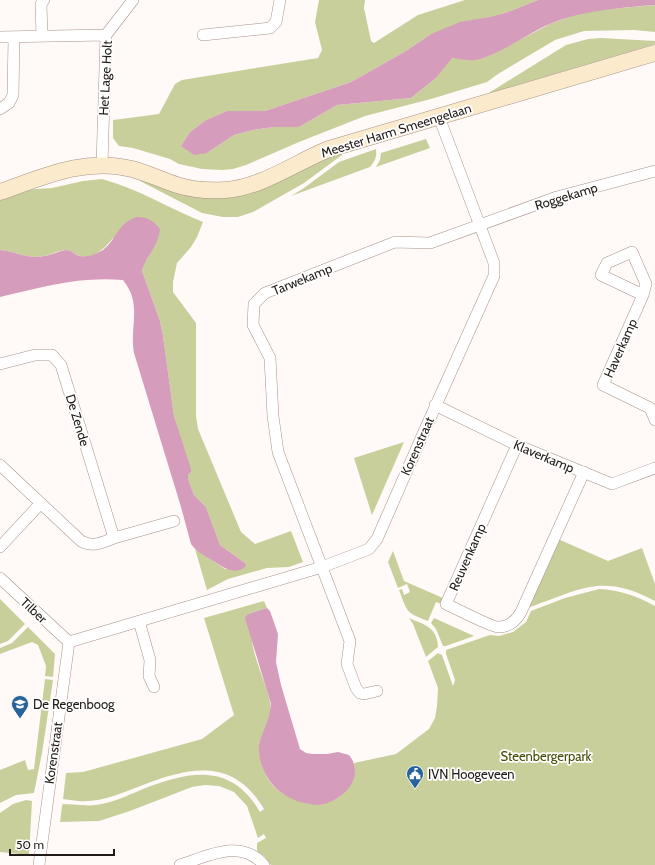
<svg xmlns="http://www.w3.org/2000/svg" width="655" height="865" font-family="Cabin,sans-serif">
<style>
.green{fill:#c9cf9b}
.water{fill:#d59cbb}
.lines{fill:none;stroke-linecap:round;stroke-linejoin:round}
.street-casing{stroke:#a69287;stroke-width:12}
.secondary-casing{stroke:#a69287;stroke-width:17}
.street{stroke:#fff;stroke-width:11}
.secondary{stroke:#fbebcc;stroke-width:16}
.labels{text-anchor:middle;stroke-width:3.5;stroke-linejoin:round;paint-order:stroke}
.street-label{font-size:13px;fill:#211a16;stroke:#fff}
.poi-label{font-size:13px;fill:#211a16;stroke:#fff;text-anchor:start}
.park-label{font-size:13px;fill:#474b02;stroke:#fff}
</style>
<rect width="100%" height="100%" fill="#fffaf8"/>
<path class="green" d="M319,0H365L364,8L371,41L374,43L418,15L465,0H538L508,12L431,34L406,51L351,82L265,111H227L206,120L190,132L181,146L207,153L234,135L253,130L274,127H299L337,105L411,98L436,78L451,58L475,60L491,55L550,24L574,15L598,10L655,5V32L634,30L584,31L555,40L498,74L487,82L431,99L365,116L299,142L246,165L233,169L222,170L202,169L179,164L170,159L133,148L119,146L113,138V120L159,114L175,84L182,80L318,58L322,50L315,22Z
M601,38L655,41V44L487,94L566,45L588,39Z
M426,139L430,148L376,167L380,160L381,153Z
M376,149C377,157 375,161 370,167L291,196L304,188L339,162Z
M341,153L342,155L304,183L253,212L238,217H223L202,213L140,181L141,179L186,195L315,162Z
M102,179C139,189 168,208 203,222L197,237L191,247L177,263L173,282V292L196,323V416L198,429L241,532L255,544L291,531L303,562L289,567L267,568L228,579L207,590L195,549L225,569L245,563L220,545L206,507L194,495L188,479V475L191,472L174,416L163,336L160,321L142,271L144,264L148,257L113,238C105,248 92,262 77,255C73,253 71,250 66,250C56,251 47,257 36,257C24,257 12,251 0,250V199L22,190L52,188L83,181Z
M404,442L372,515L354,458Z
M558,539L608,561L642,548L655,584V601C602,573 582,589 530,607L529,605Z
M393,551L404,581L443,598L441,604L436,602L428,621C405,612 408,613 399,590L402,589L404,595L410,592L407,584L398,588L388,562Z
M599,589C620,590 637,596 655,606V865H271L265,857L257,851V843L266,838L264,834L258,838L247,806L234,792L219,786L205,785L192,787L130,811L99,821L60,822L62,806L63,804C69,804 76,805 82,805C90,806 98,805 106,803C119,800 131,794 143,789C189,771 231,762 260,812L264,809C234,758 191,766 143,785C122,793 101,803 78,801C73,800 68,800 63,799L66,773L83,772L202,739L234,715L204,618L264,601L267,608L248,614C250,625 251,636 253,647C257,666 266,683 270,702C273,714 265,726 262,737C259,746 259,753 261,761C268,792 289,799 317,805L355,773L354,763L396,754L429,729L435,718L437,706L438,688L428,661L438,653L442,655L453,686L455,680L446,654V650L490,635L499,636L513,632L526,622L531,611L565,598Z
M0,599L25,624L8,641L0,644Z
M409,618C424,625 437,626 438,647L426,657L413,624Z
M434,618L474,636L446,646H443L436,629L431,623Z
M28,627L55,654L53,677L45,676L46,666L38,645L32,642L0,654V648L12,643Z
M45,679L53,680L42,753L34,793L16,795L0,803V770L25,760L28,770L34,769Z
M26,800L32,801L29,855L0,852V813L13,804Z"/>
<path class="water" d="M538,0H655V5C619,8 583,10 550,24C528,33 498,56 476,60C468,61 459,59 452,58L436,78L411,98L337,105L299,127H274L253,130L234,135L207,153L194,155L181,146L190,132L206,120L227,111H265L351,82L406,51L431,34L460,22L490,17L508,12Z
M137,217C148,217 154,221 160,229C158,248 146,255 142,271L160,321L163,336L174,416L191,469V472L188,475V479L194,495L206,507L220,545L245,563L246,566C235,577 221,566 210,559C203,555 196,551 191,544L181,507L134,353C129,326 143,305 123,280C79,276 42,287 0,297V250C12,251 24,257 36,257C47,257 56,252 66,250C71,250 73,253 77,255C85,259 96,254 103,250C117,239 118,222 137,217Z
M267,608L270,611L278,634L276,662L281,685L300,749L306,753L313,754H327L338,752L349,755C353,760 355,765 355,772C355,789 333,805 316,805C313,805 308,803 304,803C279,797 261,778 259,751C258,741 265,729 268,719C270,714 270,709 271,704L245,618L248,614Z"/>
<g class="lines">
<defs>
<path id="street" d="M203,35L270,28L276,22L280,0
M42,36L41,4L44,0
M0,37L106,35
M0,109L9,103L13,95L14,37
M102,164L106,35L133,0
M643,295L601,275L607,263L632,252L646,284L643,295L603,385L650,408L655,420
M0,364L35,355H52L61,365L114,538C103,542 93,548 81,541L0,465
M435,405L517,445L612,484L655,468
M517,445L446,604C455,608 491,627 498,627C508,627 516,621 521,612L584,472
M114,538L174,521
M0,547L41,503
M0,578L69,642
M139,621L150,660L149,676L154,687
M377,691L364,694L360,693L356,688L347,664L350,641L278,452L273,416L270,358L253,325L254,304L265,293L395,242L430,243L557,197L655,171
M39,865L69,642L322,567L369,549L377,539L423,434L494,276V263L439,117
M180,865C208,856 241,838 264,865"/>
<path id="secondary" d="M0,192C43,177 85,157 132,169C147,173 162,180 177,185C193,190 209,191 225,190C261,188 296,162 329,149L655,53"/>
</defs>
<use href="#street" class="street-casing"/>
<use href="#secondary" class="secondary-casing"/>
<use href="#street" class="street"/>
<use href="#secondary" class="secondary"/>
</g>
<defs>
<symbol id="school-pin" viewBox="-11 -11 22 30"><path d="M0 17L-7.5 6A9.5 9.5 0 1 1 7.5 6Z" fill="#25639a" stroke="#fff"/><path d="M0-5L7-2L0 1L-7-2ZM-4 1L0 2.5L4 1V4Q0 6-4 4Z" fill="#fff"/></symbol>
<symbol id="civic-pin" viewBox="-11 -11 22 30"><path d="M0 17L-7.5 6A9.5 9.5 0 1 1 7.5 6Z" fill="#25639a" stroke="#fff"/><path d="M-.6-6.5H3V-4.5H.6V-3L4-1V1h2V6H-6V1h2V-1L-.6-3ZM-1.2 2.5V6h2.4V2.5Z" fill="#fff"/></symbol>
</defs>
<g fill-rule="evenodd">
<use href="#school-pin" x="10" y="694" width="20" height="27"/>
<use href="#civic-pin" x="405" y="764" width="20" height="27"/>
</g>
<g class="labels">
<g class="street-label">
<text transform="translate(105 78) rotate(-87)" y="5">Het Lage Holt</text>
<text transform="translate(396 130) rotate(-17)" y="5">Meester Harm Smeengelaan</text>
<text transform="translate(566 196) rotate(-17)" y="5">Roggekamp</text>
<text transform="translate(302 279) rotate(-22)" y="5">Tarwekamp</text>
<text transform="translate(620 348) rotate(-66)" y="5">Haverkamp</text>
<text transform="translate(78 420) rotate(73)" y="5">De Zende</text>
<text transform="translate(417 446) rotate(-66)" y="5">Korenstraat</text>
<text transform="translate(544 456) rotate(23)" y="5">Klaverkamp</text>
<text transform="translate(467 557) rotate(-66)" y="5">Reuvenkamp</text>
<text transform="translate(34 610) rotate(43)" y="5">Tilber</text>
<text transform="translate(53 753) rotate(-82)" y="5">Korenstraat</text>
</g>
<g class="poi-label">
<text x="33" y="709">De Regenboog</text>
<text x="428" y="779">IVN Hoogeveen</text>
</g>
<g class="park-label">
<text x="546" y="761">Steenbergerpark</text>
</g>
</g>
<path d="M10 849v6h104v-6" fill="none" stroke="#211a16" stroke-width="2"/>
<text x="16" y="849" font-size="12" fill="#211a16" stroke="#ffffff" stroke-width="3" paint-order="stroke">50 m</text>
</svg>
